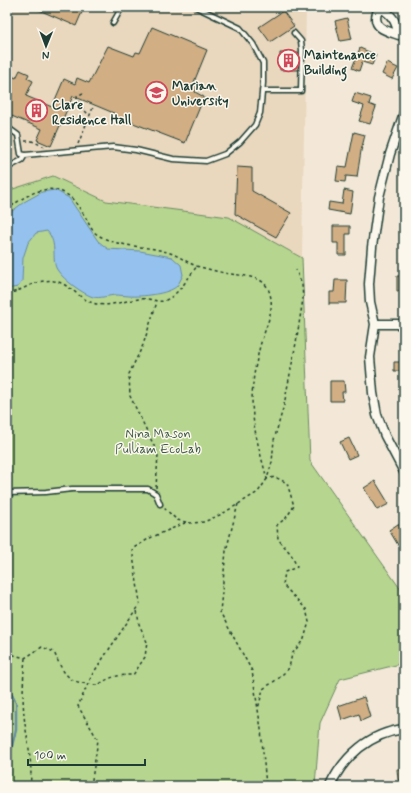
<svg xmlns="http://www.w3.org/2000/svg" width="411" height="793" font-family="Mynerve,sans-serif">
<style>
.built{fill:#e9d7be}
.green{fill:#b6d58e;stroke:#6a8961}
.water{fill:#95c1ee;stroke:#668ca4}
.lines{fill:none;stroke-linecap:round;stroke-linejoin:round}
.stream{stroke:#668ca4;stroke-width:2.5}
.building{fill:#d1ae84;stroke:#1f3d34}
.service-casing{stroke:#1f3d34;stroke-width:7}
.minor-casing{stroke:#1f3d34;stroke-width:11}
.path{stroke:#1f3d34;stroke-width:1.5;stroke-dasharray:3 3;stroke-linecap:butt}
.service{stroke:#fbf7ec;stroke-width:4}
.minor{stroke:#fbf7ec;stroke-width:8}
.labels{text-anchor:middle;stroke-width:3;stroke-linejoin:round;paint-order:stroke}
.poi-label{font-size:13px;font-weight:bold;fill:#1f3d34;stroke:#fbf7ec;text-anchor:start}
.park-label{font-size:13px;fill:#3d5b46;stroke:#fbf7ec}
</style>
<rect width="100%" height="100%" fill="#f3e8d7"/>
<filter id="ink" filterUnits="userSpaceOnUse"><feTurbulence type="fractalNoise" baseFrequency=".025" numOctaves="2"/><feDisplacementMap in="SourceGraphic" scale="8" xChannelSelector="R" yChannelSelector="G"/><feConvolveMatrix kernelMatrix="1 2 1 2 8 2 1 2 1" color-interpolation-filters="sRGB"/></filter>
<g filter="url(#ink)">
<path class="built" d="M7,7H306L302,258L229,217L106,201L53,176L7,191Z"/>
<path class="green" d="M53,176L106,201L229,217L302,258L310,461L404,594V663L340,679L320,723L315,786H7V191Z"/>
<path class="water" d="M55,190L69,198L98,241L108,249L140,251L172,257L181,265L183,275C181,279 179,283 177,286C169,294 141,297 129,296C125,296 121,295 117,295C109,295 100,299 93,297C83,294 64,280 58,271C50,261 59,244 47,231L36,233L28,243L23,258L22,281L18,287L7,289V215L24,202L42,192Z"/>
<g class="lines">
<path class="stream" d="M7,561V569
M7,685L16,703V730L7,765"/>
</g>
<path class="building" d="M32,7H70L82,12L76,26Z
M283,11L294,26L270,42L259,27Z
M347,18L352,39L340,41L335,21Z
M152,27L207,50L194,82L198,84L195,92L204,97L185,143L115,116L116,114L73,96L51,146L37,140L42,129L7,114V87L12,76L16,78L20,70L29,74L27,78L33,81L26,96L52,107L64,79L75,84L77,78L89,83L108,46L134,56L136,52L140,53Z
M360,48L376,55L372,65L362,62L359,71L352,68Z
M280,53H298V70H280Z
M387,63L398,68L392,79L382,74Z
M355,93L371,98L369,104L376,107L370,124L359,121L364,106L352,102Z
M354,132L365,135L361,151L357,177L346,176L345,182L336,181L338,166L347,167Z
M237,167L252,168V191L291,213L276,237L235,214Z
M344,190L353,192L350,214L328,210L329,202L342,204Z
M333,226H350V234H346V255H338V243H333Z
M397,276H404V291H397Z
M335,280H347L346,303H329V292H334Z
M394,362H404V371H394Z
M330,381H344L345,392H342L343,401H330Z
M349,438L357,455L348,459L340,442Z
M375,481L389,504L377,510L364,488Z
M398,524L404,533V555L389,530Z
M364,697L370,717L361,721L359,714L342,720L338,706Z
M397,769H404V779L398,780Z"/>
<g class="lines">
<defs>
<path id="service" d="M113,23L122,7
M262,91H301L302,50L301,41L294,33
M7,127L18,135L21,154L25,155L113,147L136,150L173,159L206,161L225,154L240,142L255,125L260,113L263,83V63L253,44L240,28L196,7
M7,168L22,160L25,155
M7,493L46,492L72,489H148L156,494L160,504"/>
<path id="minor" d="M380,10H384C394,17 396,23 399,35C387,31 372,28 377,13Z
M404,113L390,154L379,197L372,247L369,284L370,302L375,324L370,357L373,393L377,415L385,436L404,472
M375,324H404
M330,786C344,756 370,733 404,729"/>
</defs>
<use href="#service" class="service-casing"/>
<use href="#minor" class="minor-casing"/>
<path class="path" d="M83,93L77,96C79,105 84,110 90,116
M25,141H32L45,147
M78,144L94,105
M7,210C21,198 45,182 64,193C73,197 79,207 84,215C89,222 90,230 98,235C119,248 144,245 167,252C179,255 188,264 200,267C208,269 216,271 224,273C235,275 249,275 259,280C263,281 268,287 269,291C276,309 265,328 260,346C257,359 254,371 253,384C249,418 259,448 267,479L275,477L287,483L294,506L286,518L277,525L278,539L291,554L297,567L285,572L283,585L306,609L309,622L304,639L292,654L289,668L279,678L263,689L258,709
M7,294C23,291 37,278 54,281C69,283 79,299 93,303C111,309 130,297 148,299C155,300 160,303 166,300C179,294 188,278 197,266
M156,488L158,454L130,396L129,374L143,345L157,302
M238,504L226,551L220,612L252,671L261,729L266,786
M164,508L177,520L190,523L204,522L222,514L258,492L267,479L272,462L274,440L284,405L296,343L303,299L302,285L296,270
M7,653L25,658L42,647L54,652C65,678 69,683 98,685C111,676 118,675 133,675L145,657L147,642L139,624L137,610
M25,658C23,680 22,702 25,724C28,743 33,767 30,786
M91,786L98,740L78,706L92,675L140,603L132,549L150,538L185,523"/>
<use href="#service" class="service"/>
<use href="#minor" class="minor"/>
</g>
</g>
<defs>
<symbol id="building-ring" viewBox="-11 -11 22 22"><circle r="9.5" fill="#fbf7ec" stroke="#d1495b" stroke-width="1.5"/><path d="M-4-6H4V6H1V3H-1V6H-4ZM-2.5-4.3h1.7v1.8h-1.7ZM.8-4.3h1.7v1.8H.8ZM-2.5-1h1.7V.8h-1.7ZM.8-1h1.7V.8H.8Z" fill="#d1495b"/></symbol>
<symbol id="university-ring" viewBox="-11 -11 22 22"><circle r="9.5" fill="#fbf7ec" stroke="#d1495b" stroke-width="1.5"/><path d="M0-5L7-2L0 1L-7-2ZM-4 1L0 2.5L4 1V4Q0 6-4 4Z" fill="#d1495b"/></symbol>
</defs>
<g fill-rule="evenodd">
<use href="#building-ring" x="276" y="48" width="25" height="25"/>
<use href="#university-ring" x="144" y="80" width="25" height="25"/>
<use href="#building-ring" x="24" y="98" width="25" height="25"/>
</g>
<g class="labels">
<g class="poi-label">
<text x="304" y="59">Maintenance<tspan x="304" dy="15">Building</tspan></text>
<text x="172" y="90">Marian<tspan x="172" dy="15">University</tspan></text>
<text x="52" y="109">Clare<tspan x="52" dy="15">Residence Hall</tspan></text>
</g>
<g class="park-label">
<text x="158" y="438">Nina Mason<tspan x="158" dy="15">Pulliam EcoLab</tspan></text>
</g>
</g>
<rect width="411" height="793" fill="none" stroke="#fbf7ec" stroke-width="24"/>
<rect x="12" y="12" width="387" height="769" fill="none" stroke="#1f3d34" stroke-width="1.5" filter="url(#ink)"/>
<g transform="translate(46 46) rotate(181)" stroke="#fbf7ec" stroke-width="3" paint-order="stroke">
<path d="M0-3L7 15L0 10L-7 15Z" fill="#1f3d34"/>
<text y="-6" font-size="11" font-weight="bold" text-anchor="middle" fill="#1f3d34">N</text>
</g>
<path d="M28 759v6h117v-6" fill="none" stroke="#1f3d34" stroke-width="2"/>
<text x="34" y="759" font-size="12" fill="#1f3d34" stroke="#fbf7ec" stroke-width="3" paint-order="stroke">100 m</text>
</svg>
